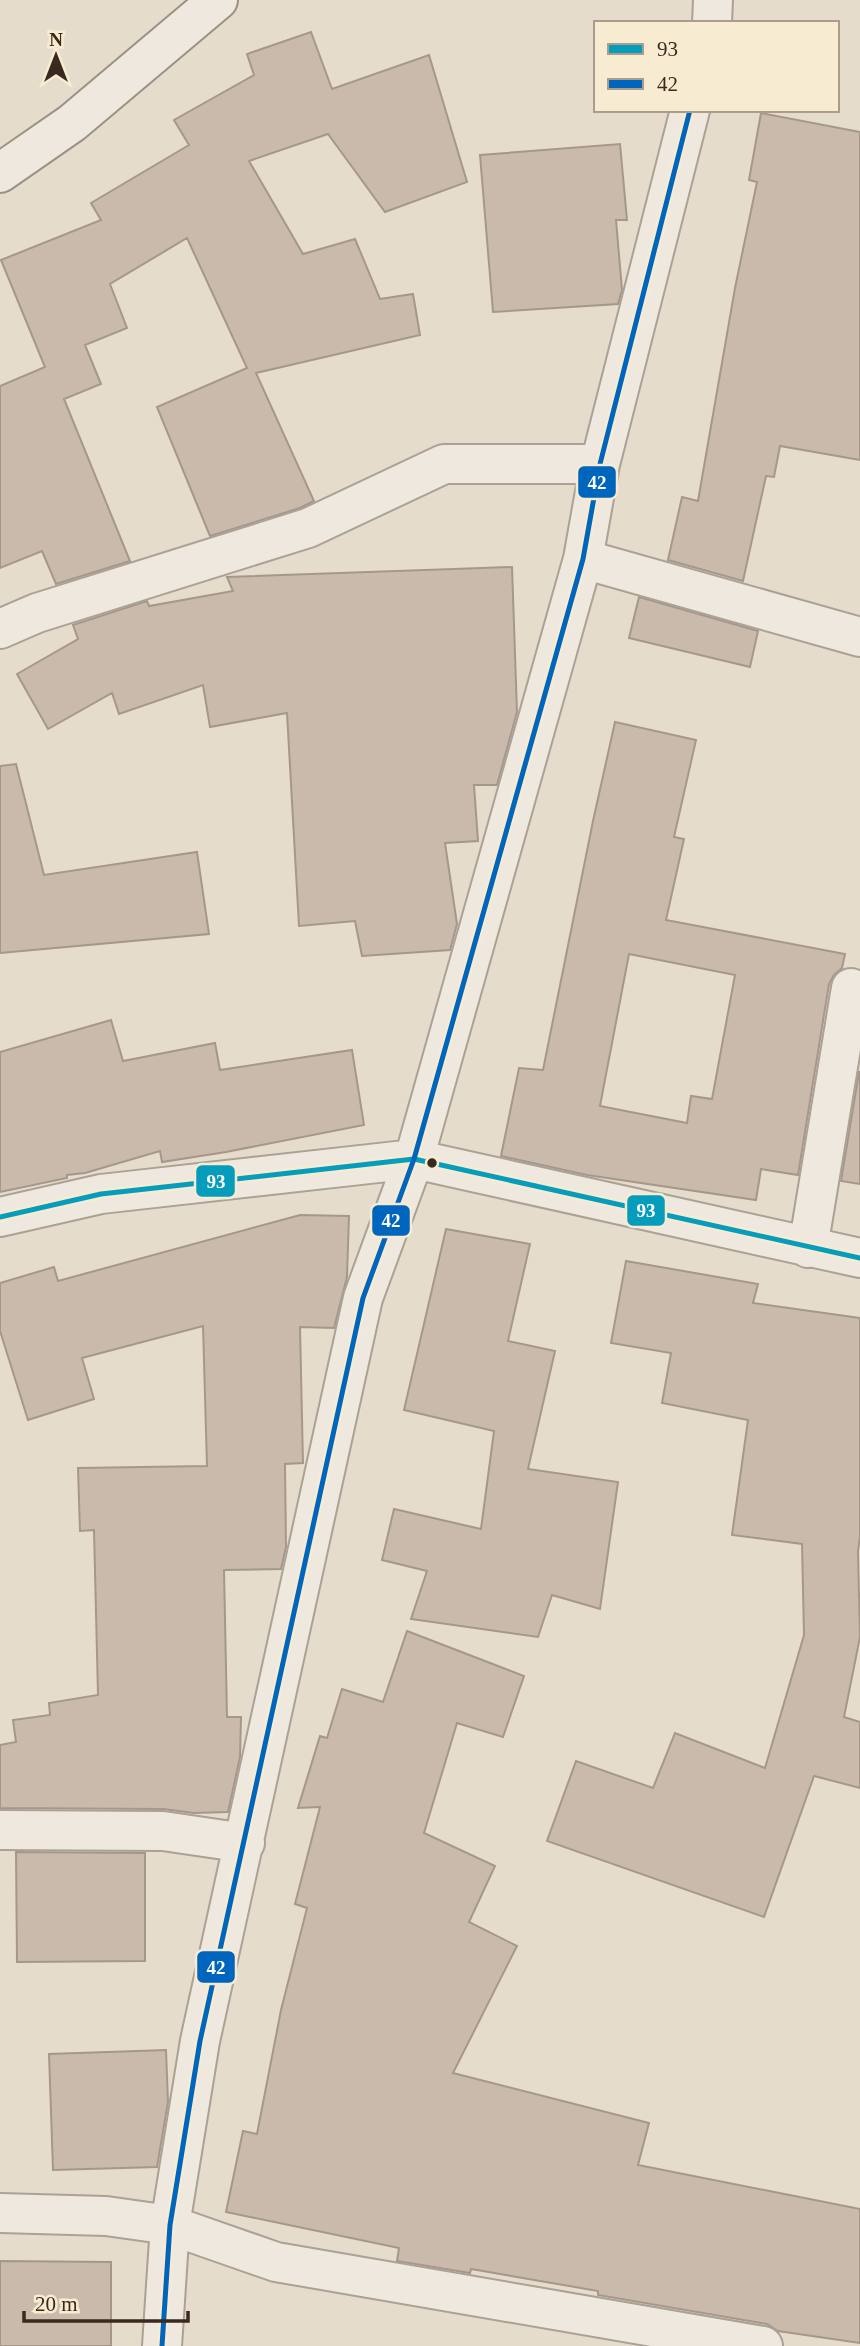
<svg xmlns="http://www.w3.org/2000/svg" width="860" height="2346" font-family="'Times New Roman',serif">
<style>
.building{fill:#cabaac;stroke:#a6978b;stroke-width:2;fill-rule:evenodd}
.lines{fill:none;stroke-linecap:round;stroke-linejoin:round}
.street-casing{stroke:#aba195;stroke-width:42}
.secondary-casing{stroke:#9b9185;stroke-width:42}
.street{stroke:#eee8de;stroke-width:38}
.secondary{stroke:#eee8de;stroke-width:38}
.bus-1-casing{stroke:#f7ebd1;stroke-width:10}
.bus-2-casing{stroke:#f7ebd1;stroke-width:10}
.bus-1{stroke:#069cbc;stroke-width:5}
.bus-2{stroke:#0065bd;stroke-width:5}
.bus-dot{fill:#3a291d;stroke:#f7ebd1;stroke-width:2.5}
.line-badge{stroke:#f7ebd1;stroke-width:2.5}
.badge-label{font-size:19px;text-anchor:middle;font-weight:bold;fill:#fff}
</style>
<rect width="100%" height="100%" fill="#e6dccc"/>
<path class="building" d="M311,32L332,89L429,55L467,182L385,212L328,134L249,161L303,254L355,239L380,299L413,294L420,335L256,373L314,501L300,508L210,536L157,407L247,368L187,238L110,284L127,328L85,345L101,384L64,399L130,561L56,584L42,551L0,568V386L45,367L1,260L101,220L91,203L189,145L174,120L254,75L247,54Z
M761,113L860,132V460L780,446L774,477L766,476L743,581L668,560L682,497L698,501L735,288L757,182L749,180Z
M620,144L627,220H616L622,290L618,304L493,312L480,155Z
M512,567L517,712L497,785H474L478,841L445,843L457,924L450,950L362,956L355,921L299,926L287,713L210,727L203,685L119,714L112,693L48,729L17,674L78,639L73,625L147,601L149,606L233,591L227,577Z
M639,597L758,631L750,667L629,638Z
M615,722L696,740L674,837L684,839L666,920L845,954L842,968L834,975L829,984L798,1175L761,1169L756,1200L587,1175L501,1156L519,1068L543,1070L593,821ZM629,954L735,975L712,1099L691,1096L687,1123L600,1106Z
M16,764L44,875L197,852L209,934L0,953V766Z
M111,1020L123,1061L215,1043L220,1070L352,1050L364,1125L226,1152L162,1162L160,1151L85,1173L67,1175V1178L0,1192V1052Z
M859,1072H860V1184L841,1181Z
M300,1215L349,1216L347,1277L334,1328L300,1327L303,1463L285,1464L286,1547L281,1569L224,1570L227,1717H241L240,1757L228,1812L194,1813L163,1809L0,1808V1745L16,1742L13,1720L50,1715L49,1703L98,1695L94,1530L80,1531L78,1468L207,1466L203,1326L82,1358L94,1399L28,1420L0,1331V1283L54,1267L58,1281Z
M446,1229L530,1244L508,1341L555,1351L528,1469L618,1482L600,1609L552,1595L538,1637L411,1619L427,1571L382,1560L394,1509L481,1529L494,1431L404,1410Z
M626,1261L758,1284L753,1303L860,1318V1536L858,1552L860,1637L844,1717L860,1722V1788L814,1776L764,1917L547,1841L576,1761L653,1788L675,1733L765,1768L804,1635L802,1544L732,1535L748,1420L662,1403L671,1353L611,1343Z
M407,1631L524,1676L503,1737L457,1723L424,1833L495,1866L469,1922L517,1946L453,2073L649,2123L638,2165L860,2209V2343L778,2331L767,2324L598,2295V2291L471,2269L470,2273L397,2261L399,2248L226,2212L243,2131L257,2134L281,2010L307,1908L295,1904L320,1807L298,1808L320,1736L327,1738L342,1689L383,1702Z
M16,1852L145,1853V1961L17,1962Z
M166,2050L168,2102L157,2167L53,2170L49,2054Z
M0,2261L111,2262V2346H0Z"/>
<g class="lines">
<defs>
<path id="street" d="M712,23L713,0
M583,559L860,637
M0,629L37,613L308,528L444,464H600
M0,1217L101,1194L414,1159L860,1258
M808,1248L851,988
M0,1830L163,1831L245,1843
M0,2213L106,2216L170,2225L276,2262L763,2346
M162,2346L170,2225L200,2041L363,1298L414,1159L583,559L600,464L690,110"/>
<path id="secondary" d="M0,173L72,123L218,0"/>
</defs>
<use href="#street" class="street-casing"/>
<use href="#secondary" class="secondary-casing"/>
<use href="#street" class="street"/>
<use href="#secondary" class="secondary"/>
<defs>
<path id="bus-1" d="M0,1217L101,1194L414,1159L860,1258"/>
<path id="bus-2" d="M162,2346L170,2225L200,2041L363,1298L414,1159L583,559L600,464L690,110"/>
</defs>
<use href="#bus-1" class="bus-1-casing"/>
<use href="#bus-2" class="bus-2-casing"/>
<use href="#bus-1" class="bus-1"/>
<use href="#bus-2" class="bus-2"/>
</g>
<circle class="bus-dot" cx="432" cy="1163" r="6"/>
<g class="line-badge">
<rect x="577" y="465" width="40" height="34" rx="7" fill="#0065bd"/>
<rect x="195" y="1164" width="41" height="34" rx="7" fill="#069cbc"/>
<rect x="626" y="1194" width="40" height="33" rx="7" fill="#069cbc"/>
<rect x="371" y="1204" width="40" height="33" rx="7" fill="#0065bd"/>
<rect x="196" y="1950" width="40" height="34" rx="7" fill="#0065bd"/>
</g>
<g class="badge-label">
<text x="597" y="489">42</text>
<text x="216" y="1188">93</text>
<text x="646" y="1217">93</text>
<text x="391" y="1227">42</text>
<text x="216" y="1974">42</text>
</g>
<rect x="594" y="21" width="245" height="91" fill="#f7ebd1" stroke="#ab9d89" stroke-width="2"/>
<rect x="608" y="44" width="35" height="10" fill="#069cbc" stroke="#ab9d89" stroke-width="2"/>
<text x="657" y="56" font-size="21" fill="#3a291d">93</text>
<rect x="608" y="79" width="35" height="10" fill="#0065bd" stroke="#ab9d89" stroke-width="2"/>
<text x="657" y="91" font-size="21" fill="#3a291d">42</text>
<g transform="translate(56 56)" stroke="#f7ebd1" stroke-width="5" paint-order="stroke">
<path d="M0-5L12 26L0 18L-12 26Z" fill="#3a291d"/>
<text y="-10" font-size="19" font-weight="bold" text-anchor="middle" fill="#3a291d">N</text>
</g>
<path d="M24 2311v10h164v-10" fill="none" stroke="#3a291d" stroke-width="3.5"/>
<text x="35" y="2311" font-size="21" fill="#3a291d" stroke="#f7ebd1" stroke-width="5" paint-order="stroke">20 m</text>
</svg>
